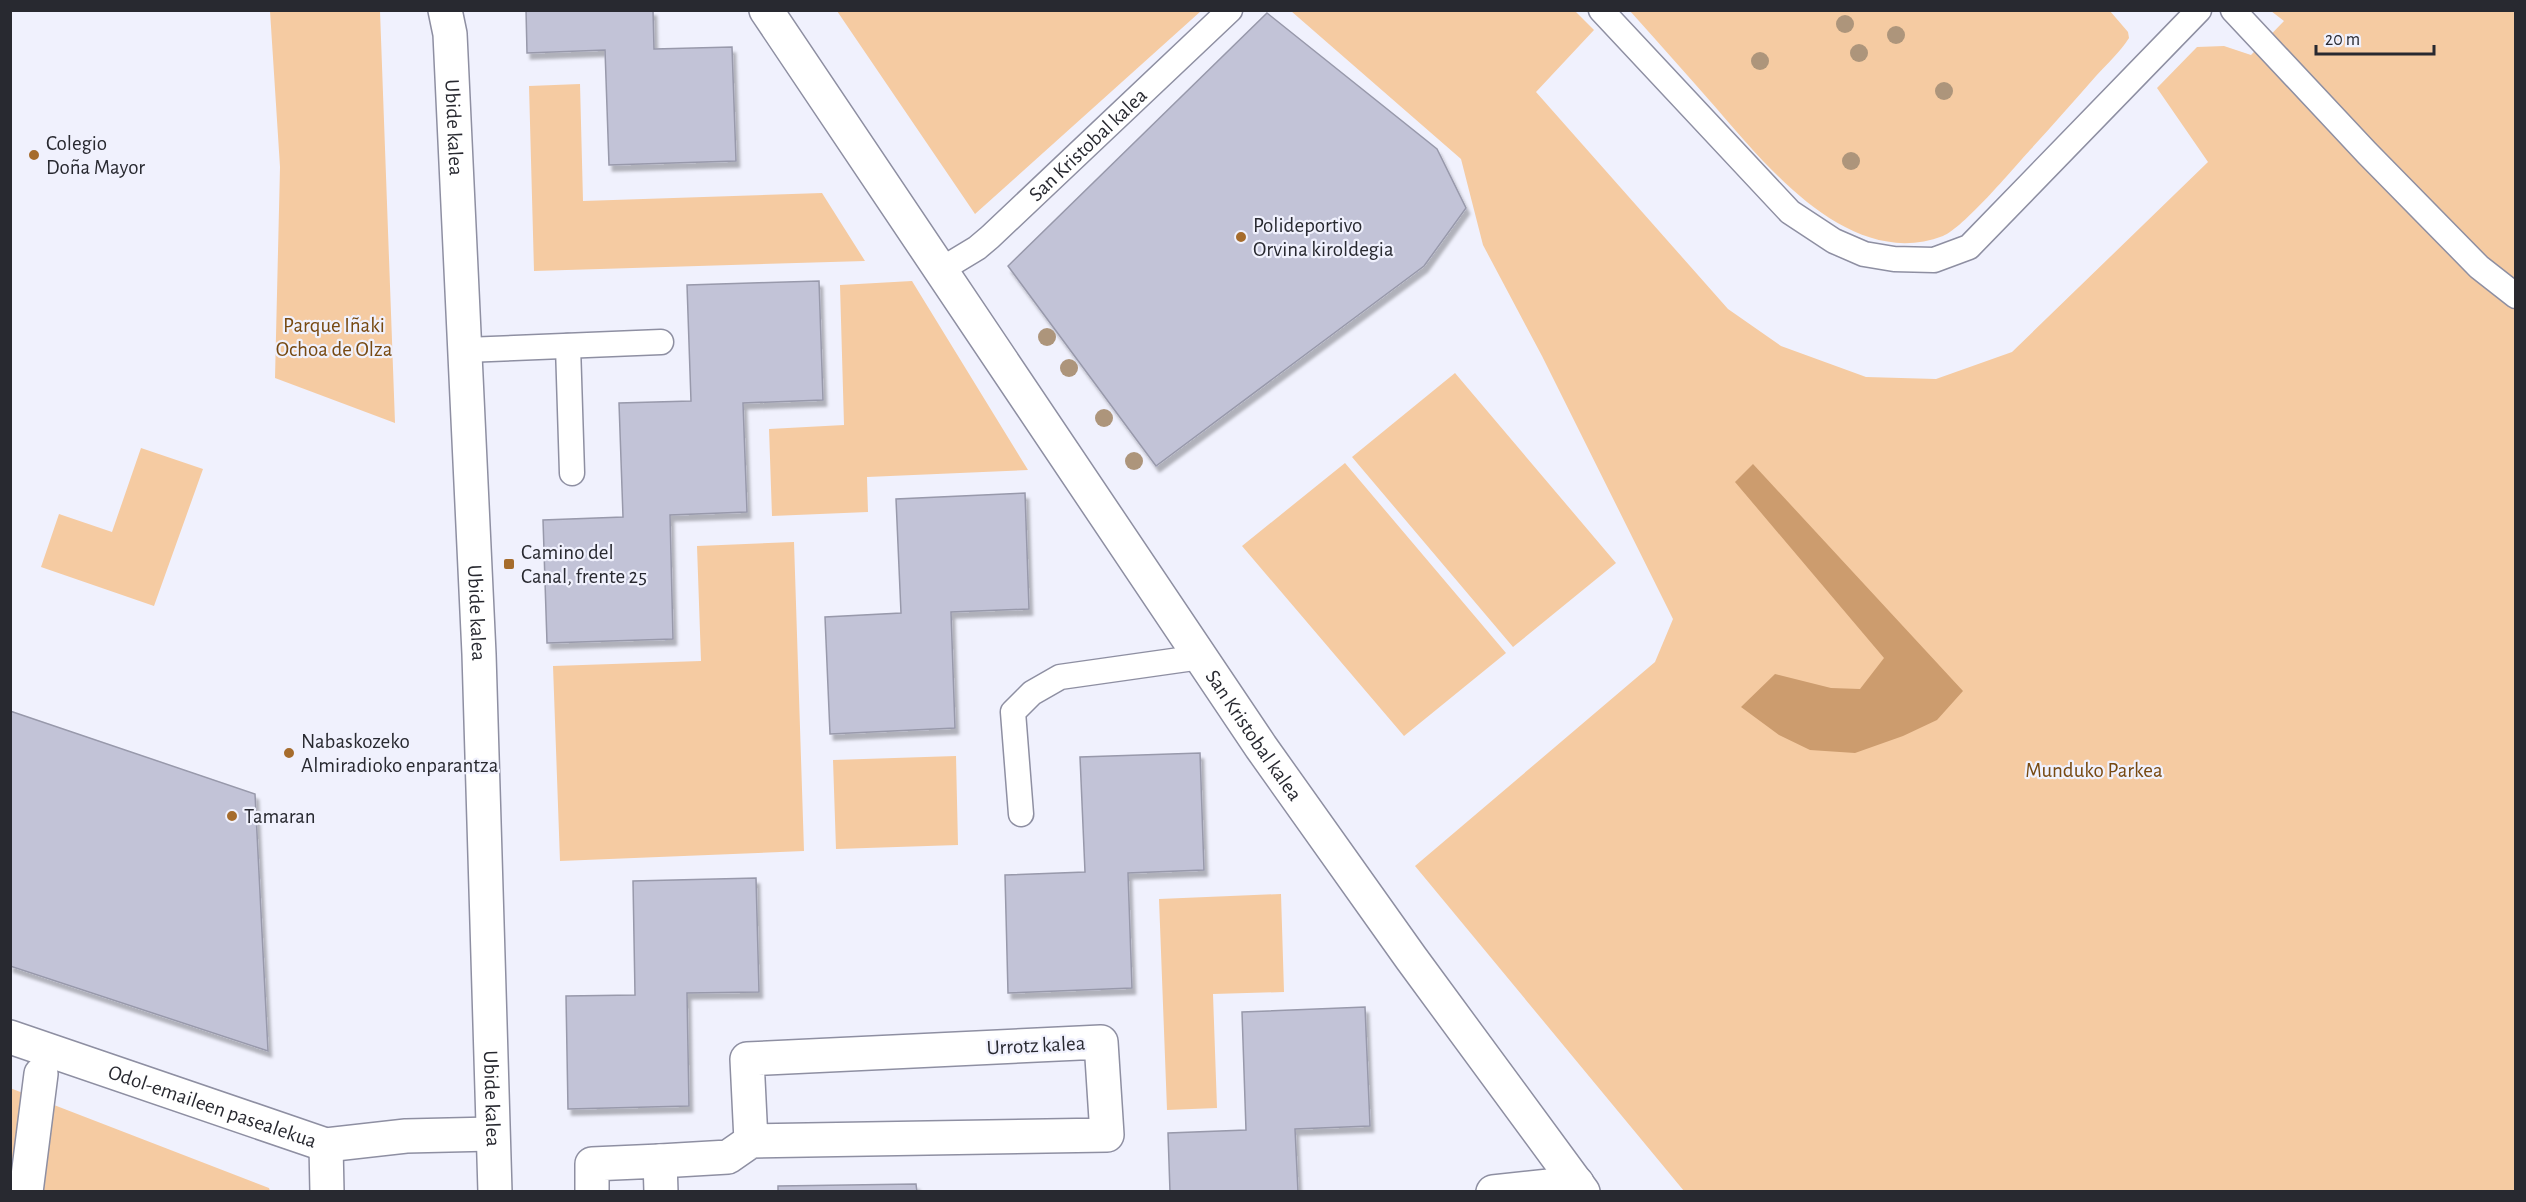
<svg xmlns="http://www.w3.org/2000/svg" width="2526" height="1202" font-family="'Alegreya Sans',sans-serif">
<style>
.green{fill:#f5cba2}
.water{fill:#cc9c6e}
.building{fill:#c2c3d7;stroke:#9899ab;stroke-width:1.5;filter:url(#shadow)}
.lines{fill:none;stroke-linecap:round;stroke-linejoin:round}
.service-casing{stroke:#8e8fa2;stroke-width:27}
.pedestrian-casing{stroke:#8e8fa2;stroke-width:36}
.minor-casing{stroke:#8e8fa2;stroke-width:36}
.tertiary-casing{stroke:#8e8fa2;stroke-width:36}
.secondary-casing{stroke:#8e8fa2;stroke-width:36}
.service{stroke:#fff;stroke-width:24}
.pedestrian{stroke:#fff;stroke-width:33}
.minor{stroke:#fff;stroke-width:33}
.tertiary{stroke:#fff;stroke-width:33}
.secondary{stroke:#fff;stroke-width:33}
.tree{fill:#ad957b}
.poi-dot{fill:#a66c2c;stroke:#f0f1fd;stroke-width:2}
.labels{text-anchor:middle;stroke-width:4.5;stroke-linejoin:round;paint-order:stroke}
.street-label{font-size:21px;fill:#282930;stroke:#f0f1fd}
.poi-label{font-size:21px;fill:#282930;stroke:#f0f1fd;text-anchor:start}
.park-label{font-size:21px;fill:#774911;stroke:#f0f1fd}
</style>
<defs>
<filter id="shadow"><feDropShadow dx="3.5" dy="6" stdDeviation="1.5" flood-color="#0004"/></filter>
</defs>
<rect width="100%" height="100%" fill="#f0f1fd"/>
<path class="green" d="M270,11H380L395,423L275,378L280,167Z
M837,11H1201L975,214Z
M1291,11H1575L1594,30L1536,92L1728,309L1781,346L1866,377L1936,379L2012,352L2208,162L2157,88L2197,47L2224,46L2251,55L2284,21L2271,11H2515V1191H1684L1415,866L1655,662L1673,619L1542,356L1483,245L1461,159Z
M1630,11H2110L2128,32L2129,38C2120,52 2107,64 2096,76C2074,101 2052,126 2030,150C2013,169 1963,228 1943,236C1851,271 1769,169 1717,109C1688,76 1659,43 1630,11Z
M580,84L583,201L822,193L865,261L534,271L529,86Z
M912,281L1028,470L867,477L868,512L772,516L769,429L844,425L840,285Z
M1455,373L1616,563L1513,647L1352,457Z
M141,448L203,469L154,606L41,567L59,514L112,532Z
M1345,463L1506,653L1404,736L1242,546Z
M794,542L804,851L560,861L553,666L701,661L697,546Z
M956,756L958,845L836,849L833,760Z
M1281,894L1284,992L1213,994L1217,1108L1167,1110L1159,899Z
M10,1088L269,1188L270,1191H11Z"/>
<path class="water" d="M1753,464L1963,691L1937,720L1903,736L1855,753L1810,750L1779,735L1741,707L1775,674L1831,688L1860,689L1884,658L1735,482Z"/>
<path class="building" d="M526,10H653L654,49L732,47L736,161L609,165L605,50L527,53Z
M1267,13L1437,149L1466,208L1424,266L1156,466L1008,266Z
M819,281L823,400L743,403L747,512L670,515L673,639L547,643L543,520L623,517L619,403L691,401L687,285Z
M1025,493L1029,609L951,612L955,728L830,734L825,617L901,613L896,499Z
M10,711L255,794L268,1051L10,966Z
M1200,753L1204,870L1128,873L1132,988L1008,993L1005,875L1085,872L1080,757Z
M756,878L759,992L687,993L689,1106L568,1109L566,996L635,995L633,881Z
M1365,1007L1370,1126L1295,1129L1298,1192H1170L1168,1133L1246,1130L1242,1012Z
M916,1184L917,1192H778V1186Z"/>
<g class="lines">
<defs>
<g id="service">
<path d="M1601,10L1790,212L1834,241L1864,254L1894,259L1934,260L1969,247L2199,10"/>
<path d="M2233,10L2367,153L2479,267L2516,296"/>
<path id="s1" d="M939,271L977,248L990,237L1230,10"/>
<path d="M568,346L572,473"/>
<path d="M465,350L661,342"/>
<path d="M1021,814L1013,712L1032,693L1060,677L1201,657"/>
</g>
<path id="pedestrian" d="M26,1192L41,1074"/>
<g id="minor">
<path id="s2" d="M10,1037L326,1145L406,1136L492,1134"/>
<path d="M326,1145L327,1192"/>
<path d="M660,1161L728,1157L751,1141L1107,1135L1101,1042L747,1059L751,1141"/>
<path d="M592,1192V1164L660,1161L661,1192"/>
<path d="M1493,1192L1577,1183"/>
</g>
<g id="tertiary">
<path id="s3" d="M445,10L450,34L479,654L495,1192"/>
</g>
<g id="secondary">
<path id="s4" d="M766,10L1261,747L1411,958L1583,1192"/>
</g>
</defs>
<use href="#service" class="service-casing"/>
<use href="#pedestrian" class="pedestrian-casing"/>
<use href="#minor" class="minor-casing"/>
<use href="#tertiary" class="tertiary-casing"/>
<use href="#secondary" class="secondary-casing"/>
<use href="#service" class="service"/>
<use href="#pedestrian" class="pedestrian"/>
<use href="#minor" class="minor"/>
<use href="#tertiary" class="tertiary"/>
<use href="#secondary" class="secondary"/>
</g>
<g class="tree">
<circle cx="1845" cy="24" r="9"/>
<circle cx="1896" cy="35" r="9"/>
<circle cx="1859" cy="53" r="9"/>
<circle cx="1760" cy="61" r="9"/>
<circle cx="1944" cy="91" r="9"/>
<circle cx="1851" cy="161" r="9"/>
<circle cx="1047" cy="337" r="9"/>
<circle cx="1069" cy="368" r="9"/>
<circle cx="1104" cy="418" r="9"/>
<circle cx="1134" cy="461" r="9"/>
</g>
<g class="poi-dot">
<circle cx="34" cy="155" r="6"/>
<circle cx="1241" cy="237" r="6"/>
<rect x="503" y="558" width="12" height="12" rx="3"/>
<circle cx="289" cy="753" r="6"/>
<circle cx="232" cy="816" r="6"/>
</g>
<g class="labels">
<g class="street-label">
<text dy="7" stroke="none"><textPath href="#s3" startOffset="118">Ubide kalea</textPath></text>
<text dy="7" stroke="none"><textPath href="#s1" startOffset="196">San Kristobal kalea</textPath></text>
<text dy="7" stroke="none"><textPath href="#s3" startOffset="604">Ubide kalea</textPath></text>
<text dy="7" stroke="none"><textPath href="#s4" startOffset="874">San Kristobal kalea</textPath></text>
<text transform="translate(1036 1045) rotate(-3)" y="7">Urrotz kalea</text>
<text dy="7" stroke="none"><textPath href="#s3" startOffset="1090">Ubide kalea</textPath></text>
<text dy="7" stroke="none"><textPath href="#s2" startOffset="214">Odol-emaileen pasealekua</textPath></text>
</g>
<g class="poi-label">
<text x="46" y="150">Colegio<tspan x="46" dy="24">Doña Mayor</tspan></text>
<text x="1253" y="232">Polideportivo<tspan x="1253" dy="24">Orvina kiroldegia</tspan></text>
<text x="521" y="559">Camino del<tspan x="521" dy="24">Canal, frente 25</tspan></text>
<text x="301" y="748">Nabaskozeko<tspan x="301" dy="24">Almiradioko enparantza</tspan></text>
<text x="244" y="823">Tamaran</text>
</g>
<g class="park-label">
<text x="334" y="332">Parque Iñaki<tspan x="334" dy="24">Ochoa de Olza</tspan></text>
<text x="2094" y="777">Munduko Parkea</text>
</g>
</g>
<rect width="2526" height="1202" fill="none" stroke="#282930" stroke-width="24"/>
<path d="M2316 45v9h118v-9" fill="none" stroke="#282930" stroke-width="3"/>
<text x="2325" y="45" font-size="18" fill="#282930" stroke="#f0f1fd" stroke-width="4.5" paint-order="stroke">20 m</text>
</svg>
